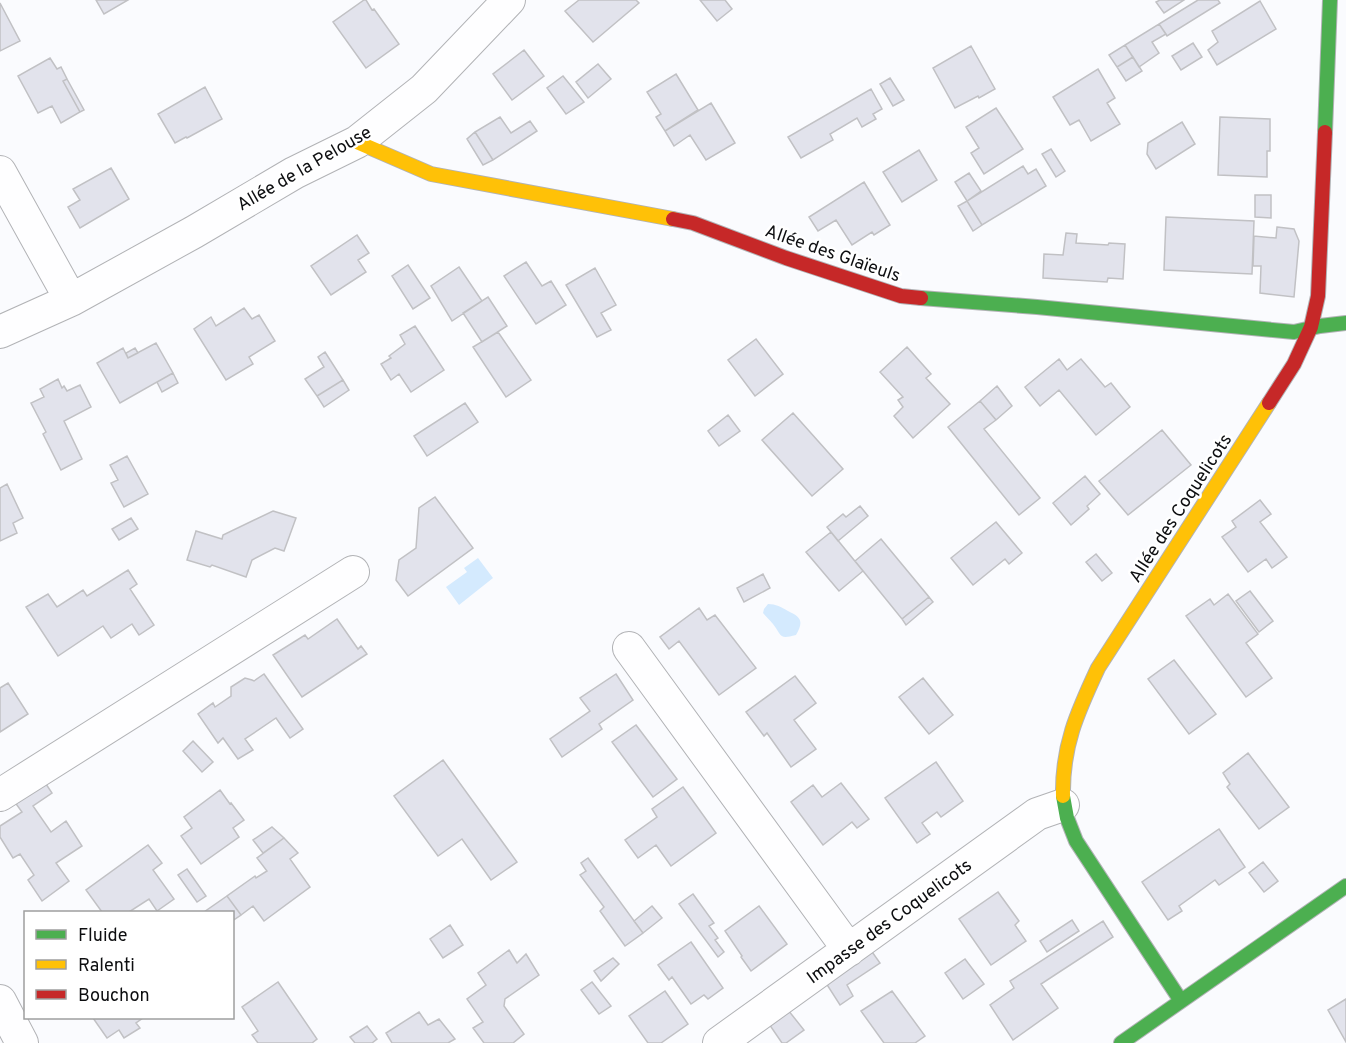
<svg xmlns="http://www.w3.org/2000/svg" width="1346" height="1043" font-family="Overpass,sans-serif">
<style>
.water{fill:#d4eafe}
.building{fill:#e2e3ec;stroke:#c1c1c4;stroke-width:1.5}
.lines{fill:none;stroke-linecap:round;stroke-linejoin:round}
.street-casing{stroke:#b2b3b6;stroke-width:34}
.fast-casing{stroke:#b2b3b6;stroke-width:16}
.slow-casing{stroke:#b2b3b6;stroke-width:16}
.jam-casing{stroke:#b2b3b6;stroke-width:16}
.street{stroke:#fefeff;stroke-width:32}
.fast{stroke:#4caf50;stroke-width:14}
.slow{stroke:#ffc107;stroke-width:14}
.jam{stroke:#c62828;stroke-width:14}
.labels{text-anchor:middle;stroke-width:5;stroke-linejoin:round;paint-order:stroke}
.street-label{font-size:18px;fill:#0d0e10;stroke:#fff}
</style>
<rect width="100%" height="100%" fill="#fafbfe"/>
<path class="water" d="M478,558L493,578L459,605L446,587L467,572L464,568Z
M768,604C776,604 781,607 788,611C801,617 804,621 796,635C778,640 782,635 773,624C770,620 766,617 763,613L764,609Z"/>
<path class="building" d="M96,0H128L104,14Z
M364,0H366L372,10L374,9L399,44L366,68L333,22Z
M579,0H636L639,3L593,42L565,11Z
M700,0H725L732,9L717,21Z
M1160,0H1184L1164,13L1156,2Z
M1198,0H1218L1220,3L1167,36L1159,24Z
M1260,1L1276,29L1217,65L1208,50L1218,42L1212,31Z
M0,3L20,41L0,51Z
M1159,24L1166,34L1152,42L1159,53L1139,67L1125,45Z
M1193,43L1202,57L1181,70L1172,56Z
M1125,45L1133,57L1117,67L1109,55Z
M971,46L995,89L979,98L978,96L955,108L933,68Z
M524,50L544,76L512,100L493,74Z
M1133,57L1142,71L1126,81L1117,67Z
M50,58L57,69L61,67L67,79L63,81L80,112L61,123L52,106L38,113L18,76Z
M598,64L611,79L588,98L576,82Z
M1098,69L1115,98L1107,103L1120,124L1091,141L1079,120L1070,125L1053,97Z
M676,74L698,110L665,131L656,117L661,114L647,92Z
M563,76L584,102L566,114L547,88Z
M890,78L904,100L893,106L880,84Z
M67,79L84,110L80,112L63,81Z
M205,87L222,119L187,138L186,137L175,143L158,114Z
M871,89L882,109L873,114L876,119L862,127L857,118L830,134L833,140L801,158L788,137Z
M711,103L735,143L706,160L690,135L674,146L665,131Z
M996,108L1023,149L984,174L971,153L979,148L966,127Z
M500,117L511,133L530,121L537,131L493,160L475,132Z
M1220,117L1270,119V151H1267V177L1218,175Z
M1182,122L1195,144L1156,169L1147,154L1148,143Z
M475,132L493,160L483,165L467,139Z
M1051,149L1065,171L1056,177L1042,154Z
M919,150L937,180L902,202L883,172Z
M1023,166L1028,174L1036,169L1046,186L982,225L967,201Z
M111,168L129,199L80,228L68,207L80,200L73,189Z
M969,173L981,191L967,201L955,182Z
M864,182L890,225L874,235L872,232L852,245L836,220L818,231L809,217Z
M1255,195H1271V218L1255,217Z
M967,201L982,225L973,231L958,206Z
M1166,217L1254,221L1252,274L1164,270Z
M1277,227L1294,229L1299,241L1294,297L1260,293L1261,266H1253L1254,236L1276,238Z
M1066,233L1077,234L1076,243L1108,245L1109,243L1125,244L1123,279L1108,278L1107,282L1043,278L1044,254L1063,255Z
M357,235L369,253L358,260L366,272L331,295L311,266Z
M526,262L542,286L551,281L566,305L536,324L504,276Z
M408,265L430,298L413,309L392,276Z
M459,267L482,301L452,321L431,286Z
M595,268L616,305L601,313L611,330L597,337L566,285Z
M488,297L507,326L482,342L463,313Z
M244,308L252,319L259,315L275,341L249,357L253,364L226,380L194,329L211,317L216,326Z
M415,326L444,370L411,392L399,374L391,380L381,364L391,358L389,356L405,344L400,335Z
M498,332L531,380L506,397L473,347Z
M756,339L783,374L755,396L728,360Z
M156,343L173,373L120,403L97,363L123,348L128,358Z
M907,347L931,374L926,378L950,404L913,438L894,416L903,407L898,400L903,397L880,372Z
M135,348L138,353L128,358L126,353Z
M325,352L343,380L317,396L305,379L324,367L318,357Z
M1059,359L1067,370L1081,359L1105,387L1111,383L1130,407L1096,435L1059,390L1040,406L1025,387Z
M173,373L178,383L162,392L157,382Z
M58,379L62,388L64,386L67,391L80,385L91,407L64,421L82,459L61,470L43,434L46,432L31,403L44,397L40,389Z
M343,380L349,390L324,407L317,396Z
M997,386L1012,406L996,420L980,401Z
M980,401L996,420L984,429L1040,498L1019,515L948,427Z
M465,403L478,422L427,456L414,436Z
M793,413L843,469L812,496L762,440Z
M728,415L740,431L719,446L708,431Z
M1162,430L1191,465L1128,515L1099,481Z
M127,456L148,494L124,507L111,483L118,480L110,465Z
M1085,476L1100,494L1087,506L1089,509L1071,525L1053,503Z
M7,484L23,518L13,523L17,533L0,541V488Z
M435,497L473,548L408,596L396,580L399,560L416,548L419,508Z
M1260,500L1271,514L1260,522L1287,557L1272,568L1266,559L1248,572L1222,537L1236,527L1232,521Z
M860,506L868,516L838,541L827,527L843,514L846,517Z
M273,511L296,518L284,551L275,548L252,560L246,577L212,565L210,567L187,560L196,531L222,539L223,535Z
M131,518L138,529L119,540L112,529Z
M996,522L1022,553L1009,564L1005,559L973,585L951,558Z
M831,532L863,571L839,591L806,552Z
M881,539L929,597L902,619L855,561Z
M1096,554L1112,573L1102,581L1086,562Z
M128,570L137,584L130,589L154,625L139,635L132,624L111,638L103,626L58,656L26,607L48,594L57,607L83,590L87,596Z
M763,574L770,588L744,602L737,588Z
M1250,591L1273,621L1259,632L1236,601Z
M1228,594L1258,634L1246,643L1272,678L1246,697L1186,616L1210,599L1214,605Z
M929,597L933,602L906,625L902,619Z
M699,608L707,620L715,615L756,668L719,695L679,641L669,649L660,637Z
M337,619L358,649L361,646L367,654L302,697L273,655L305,635L308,639Z
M1174,660L1216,714L1189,734L1148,679Z
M264,674L303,729L290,738L276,718L245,739L253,750L238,759L223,738L218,743L198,714L213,703L215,707L231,696V687L245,678L252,680L254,681Z
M616,674L633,700L599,724L602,729L562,757L550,739L590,711L580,698Z
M795,676L816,703L794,720L816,749L791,767L767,733L764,736L746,712Z
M923,678L953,715L929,734L899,697Z
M8,683L28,714L0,732V688Z
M636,725L677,779L653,797L612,742Z
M193,741L213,762L202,772L183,751Z
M1248,753L1289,807L1259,829L1227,787L1230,784L1223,773Z
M443,760L517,862L491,880L462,839L438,856L394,796Z
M936,762L963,801L941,817L937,812L922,823L930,834L917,843L885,798Z
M44,781L52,793L33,806L51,832L66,821L82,846L56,863L69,881L42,901L28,880L34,875L20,854L13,858L0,837V826L22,812L14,801Z
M841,783L869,819L857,828L852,822L823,845L791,802L813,785L822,797Z
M683,787L716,833L671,866L656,845L638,858L625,840L657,817L652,809Z
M220,790L230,804L231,803L244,820L233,828L239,837L201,864L181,836L192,828L184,817Z
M272,827L284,838L263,853L253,840Z
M1219,829L1245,867L1219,885L1215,880L1179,906L1182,911L1168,920L1142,882Z
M284,838L298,853L290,859L310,887L264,921L253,906L241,915L227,896L255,876L256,878L267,871L257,858Z
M148,845L162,863L153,870L174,899L157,911L149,899L129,912H102L86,890Z
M588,858L643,933L625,946L600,911L604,907L580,875L586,871L581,863Z
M1263,862L1278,881L1264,892L1249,873Z
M187,869L206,896L197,902L178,875Z
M998,892L1019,921L1015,925L1026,941L991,965L959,919Z
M693,894L714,923L709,926L718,938L715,940L724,952L718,957L679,904Z
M227,896L241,915L232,921V912H204Z
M652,906L662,918L643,933L634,921Z
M759,906L787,944L751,971L741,957L742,956L725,931Z
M1072,920L1079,931L1047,952L1040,941Z
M1103,921L1113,937L1041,984L1058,1008L1013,1040L990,1005L1014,988L1010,981Z
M450,925L463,945L443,958L430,939Z
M691,942L723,988L708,999L704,995L691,1004L672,977L669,980L658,965Z
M870,949L880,963L847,985L853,996L840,1005L824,980Z
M509,950L517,963L526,954L539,975L505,999L504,1006L524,1034L513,1043H484L473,1028L483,1022L467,999L486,985L478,973Z
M613,958L619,964L601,981L594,971Z
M965,959L984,984L963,999L945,973Z
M278,982L317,1039L312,1043H258L252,1035L258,1031L242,1007Z
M592,982L611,1006L599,1014L581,990Z
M665,991L688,1024L661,1043H648L629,1016Z
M892,991L925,1036L915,1043H884L861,1011Z
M1346,999V1042L1328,1010Z
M788,1010L804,1030L786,1043H782L769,1024Z
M419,1012L428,1025L439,1019L455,1039L448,1043H392L386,1033Z
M93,1018H143L136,1023L140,1028L124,1038L119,1030L107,1038Z
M367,1026L377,1039L372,1043H355L350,1037Z"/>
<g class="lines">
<defs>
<path id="street" d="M0,172L71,300
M0,332L71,300L194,232L294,173L357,142L424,89L509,0
M629,648L849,950
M0,795L353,572
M0,1001L22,1043
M719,1043L1037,814L1063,805"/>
<path id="fast" d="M1325,132L1330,0
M921,298L1037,307L1294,332L1320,326L1346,323
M1063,796L1067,818L1076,841L1181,1001
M1121,1043L1346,886"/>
<path id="slow" d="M357,142L431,174L673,219
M1063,796C1062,746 1077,713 1098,668L1269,403"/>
<path id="jam" d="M673,219L693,223L786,258L901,296L921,298
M1269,403L1294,364L1311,327L1318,296L1325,132"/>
</defs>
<use href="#street" class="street-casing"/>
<use href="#fast" class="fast-casing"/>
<use href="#slow" class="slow-casing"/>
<use href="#jam" class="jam-casing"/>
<use href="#street" class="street"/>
<use href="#fast" class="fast"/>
<use href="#slow" class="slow"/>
<use href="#jam" class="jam"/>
</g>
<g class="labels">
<g class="street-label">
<text transform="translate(304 168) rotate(-30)" y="6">Allée de la Pelouse</text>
<text transform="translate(833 253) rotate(19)" y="6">Allée des Glaïeuls</text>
<text transform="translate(1180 508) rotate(-57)" y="6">Allée des Coquelicots</text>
<text transform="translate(889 921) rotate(-36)" y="6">Impasse des Coquelicots</text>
</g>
</g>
<rect x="24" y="911" width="210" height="108" fill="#ffffff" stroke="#9e9f9f" stroke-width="1.5"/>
<rect x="36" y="930" width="30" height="9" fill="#4caf50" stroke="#9e9f9f" stroke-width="1.5"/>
<text x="78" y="941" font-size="18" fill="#0d0e10">Fluide</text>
<rect x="36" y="960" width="30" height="9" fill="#ffc107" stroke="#9e9f9f" stroke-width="1.5"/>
<text x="78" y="971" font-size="18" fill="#0d0e10">Ralenti</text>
<rect x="36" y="990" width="30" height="9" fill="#c62828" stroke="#9e9f9f" stroke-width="1.5"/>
<text x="78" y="1001" font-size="18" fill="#0d0e10">Bouchon</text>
</svg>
